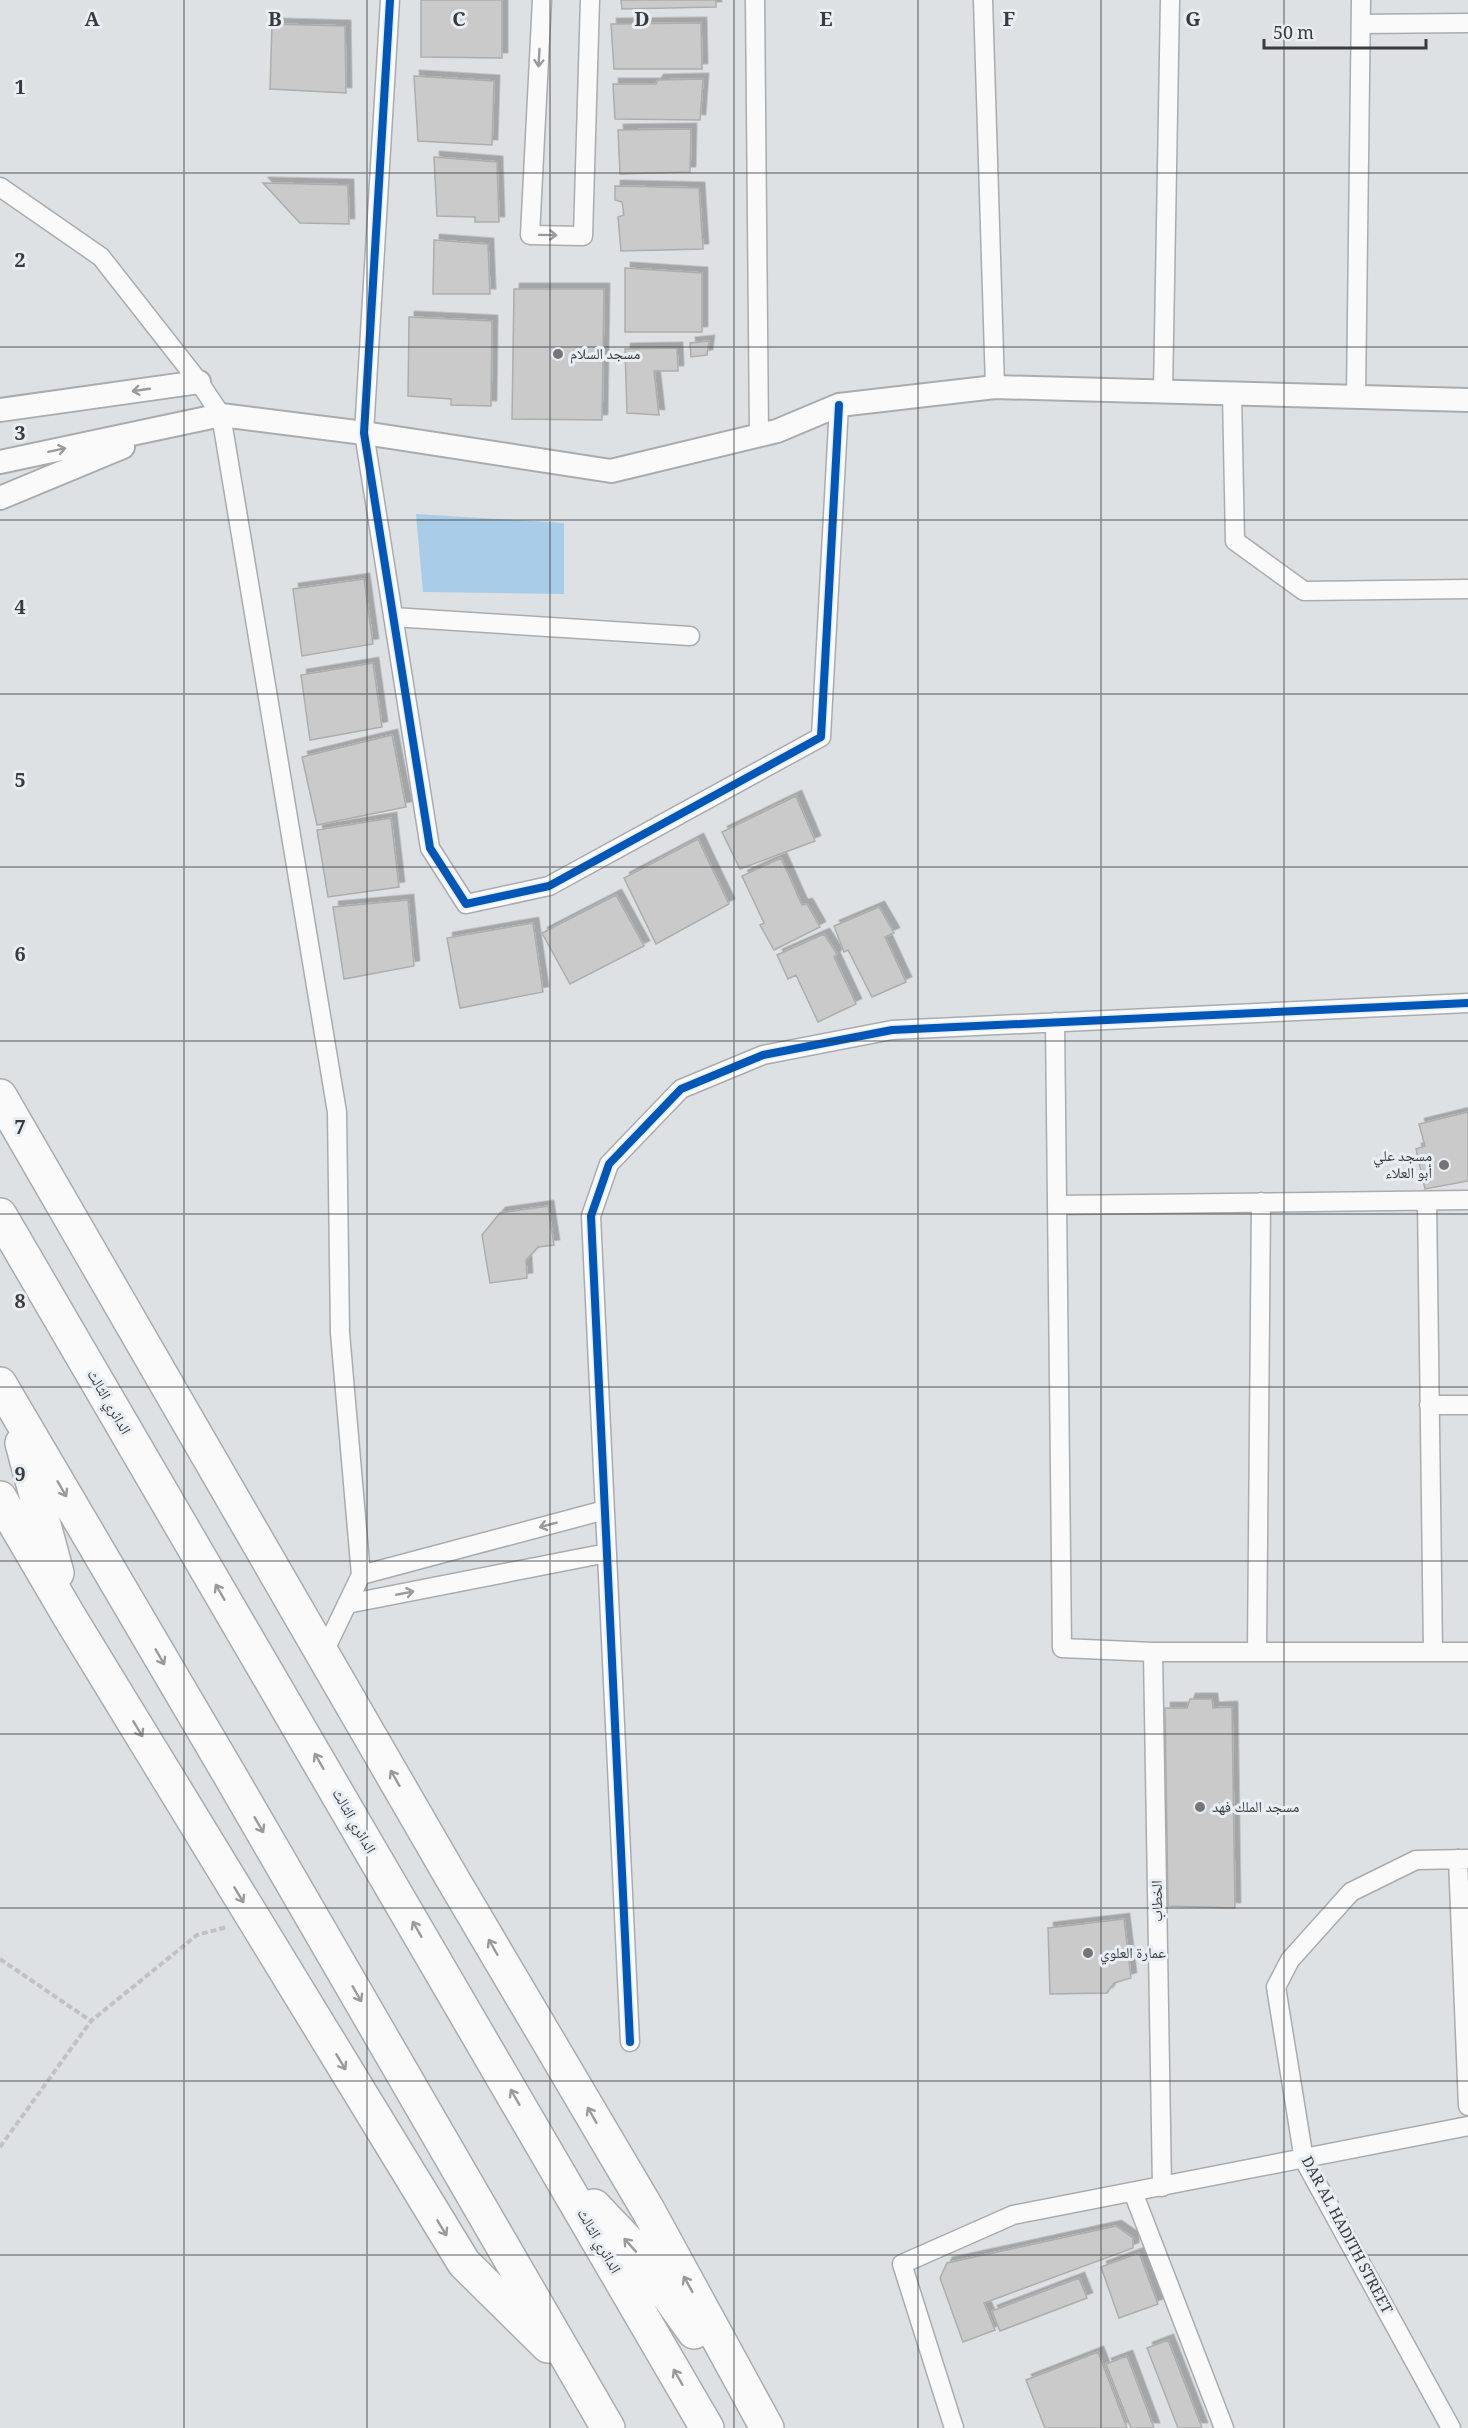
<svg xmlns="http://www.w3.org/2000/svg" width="1468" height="2428" font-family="Georgia,'Noto Naskh Arabic',serif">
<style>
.green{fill:#a9cde8}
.building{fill:#cacacb;stroke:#acadad;stroke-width:1.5;filter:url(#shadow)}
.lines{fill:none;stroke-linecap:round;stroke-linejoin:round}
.minor-casing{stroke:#a9acae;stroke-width:21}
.tertiary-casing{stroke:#a9acae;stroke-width:26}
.motorway-casing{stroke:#a9acae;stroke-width:36}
.path{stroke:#c0c1c2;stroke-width:4;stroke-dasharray:6 3;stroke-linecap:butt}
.minor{stroke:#fafafb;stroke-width:18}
.tertiary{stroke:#fafafb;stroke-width:22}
.motorway{stroke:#fafafb;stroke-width:33}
.cycleway-casing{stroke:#e8eef3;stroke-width:11}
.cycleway{stroke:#0057b8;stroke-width:8}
.oneway{stroke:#9a9a9c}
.grid{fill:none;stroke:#393b3e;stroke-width:1.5;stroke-opacity:0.55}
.poi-dot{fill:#737578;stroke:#e8eef3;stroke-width:2}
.labels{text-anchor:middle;stroke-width:6;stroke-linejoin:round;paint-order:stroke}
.poi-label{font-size:15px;fill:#393b3e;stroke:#e8eef3;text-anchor:start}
.street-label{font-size:15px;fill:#393b3e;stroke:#e8eef3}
.grid-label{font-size:20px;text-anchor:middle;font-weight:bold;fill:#393b3e;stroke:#e8eef3;stroke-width:6;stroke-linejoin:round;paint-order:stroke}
</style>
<defs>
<filter id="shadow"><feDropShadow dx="5.5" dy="-5.5" stdDeviation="0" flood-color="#0004"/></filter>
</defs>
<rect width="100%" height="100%" fill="#dee1e3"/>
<path class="green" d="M416,514L564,523V594L423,592Z"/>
<path class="building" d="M421,0H502V58L421,57Z
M621,0H716V7L622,9Z
M701,23L702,69H614L611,24Z
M272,24L345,26L346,93L270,89Z
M414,76L494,81L492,145L418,141Z
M703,79L700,120L615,119L613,84H656L658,80Z
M691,129L690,172L620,174L618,130Z
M434,157L497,162L499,222H475V217L437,216Z
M263,183L348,185L349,224L300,223Z
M615,186L699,188L703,249L621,251L618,217L624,215L622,202L615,200Z
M434,240L488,244L490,294H433Z
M625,268L702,273V332H625Z
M514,289H604L602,420L512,419Z
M409,317L492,321L491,406L451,405V399L408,396Z
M709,341L707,355L691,357L690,343Z
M677,348L678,371H654L659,415L627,413L625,349Z
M364,579L373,644L302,656L293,589Z
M373,663L382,727L310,740L301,675Z
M392,735L406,807L317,825L302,757Z
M796,796L815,841L740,869L722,832Z
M391,818L399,887L328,897L317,830Z
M698,839L729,904L656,944L624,878Z
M781,858L802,905L807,904L820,927L774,950L760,925L764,923L742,876Z
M616,895L644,946L570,984L542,933Z
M408,900L414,966L344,979L333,907Z
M879,907L894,933L885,937L906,982L872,997L848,950L844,952L834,926Z
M533,923L543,992L460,1008L447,938Z
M824,934L837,954L834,957L856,1004L818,1022L796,975L788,979L777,955Z
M1468,1112V1181L1425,1189L1416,1149L1425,1146L1419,1124Z
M548,1206L554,1245L538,1247L526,1260L527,1278L490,1283L482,1235L500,1213Z
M1190,1699H1212L1213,1708L1232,1707L1235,1908L1168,1906L1165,1708H1187Z
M1124,1919L1131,1978L1114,1983L1107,1993L1050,1994L1048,1928Z
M1116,2226L1133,2238V2248L984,2303L995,2330L963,2342L940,2278L947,2263Z
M1139,2253L1158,2304L1119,2318L1101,2267Z
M1079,2278L1087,2298L1000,2331L992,2311Z
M1168,2340L1202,2428H1178L1147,2348Z
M1098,2352L1127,2428H1045L1026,2380Z
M1127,2356L1154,2428H1131L1106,2364Z"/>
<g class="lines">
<defs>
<path id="minor" d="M390,0L364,433L430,848L466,904L549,886L821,737L839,405
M542,0L530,235L583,236L590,0
M755,0L759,435
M983,0L995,387
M1361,24L1468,23
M0,187L101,257L199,382L221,415L337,1112L340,1333L361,1575L323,1654
M1163,392L1170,0
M1232,394L1235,541L1304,591L1468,589
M1356,397L1361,0
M393,617L690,636
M1055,1022L1062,1648L1153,1652H1468
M1427,1201L1433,1652
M1057,1205L1468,1200
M1429,1405H1468
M361,1575L605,1510
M347,1604L607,1553
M1153,1652L1162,2187
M1257,1652L1261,1202
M1458,1859L1468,2106
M630,2042L591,1216L609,1164L681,1089L763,1055L892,1030L1468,1003
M1133,2192L1224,2428
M954,2428L902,2264L1013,2215L1468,2126
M1451,2428L1304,2160L1276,1987L1290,1960L1351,1892L1416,1860L1468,1859"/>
<path id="tertiary" d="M0,410L199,382
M0,462L221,415L364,433L611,471L777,431L839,405L995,387L1468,400
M0,498L123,447"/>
<path id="motorway" d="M0,1096L452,1878L648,2210L767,2428
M0,1215L707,2428
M0,1384L228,1772L608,2428
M22,1443L57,1573
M0,1498L69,1616L464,2263L548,2346
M594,2206L634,2248L694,2332"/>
</defs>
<use href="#minor" class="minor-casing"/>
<use href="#tertiary" class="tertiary-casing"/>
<use href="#motorway" class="motorway-casing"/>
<path class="path" d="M0,1959L91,2021
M0,2147L91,2021L197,1935L227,1927"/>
<use href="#minor" class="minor"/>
<use href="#tertiary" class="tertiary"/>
<use href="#motorway" class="motorway"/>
<defs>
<path id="cycleway" d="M390,0L364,433L430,848L466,904L549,886L821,737L839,405
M630,2042L591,1216L609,1164L681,1089L763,1055L892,1030L1468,1003"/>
</defs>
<use href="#cycleway" class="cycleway-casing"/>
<use href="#cycleway" class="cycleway"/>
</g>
<defs><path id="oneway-shaft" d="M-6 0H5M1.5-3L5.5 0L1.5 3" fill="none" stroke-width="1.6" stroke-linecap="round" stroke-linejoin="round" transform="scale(1.5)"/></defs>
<g class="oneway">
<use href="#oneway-shaft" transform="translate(539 58) rotate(93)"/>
<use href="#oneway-shaft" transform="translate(548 235) rotate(1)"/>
<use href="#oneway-shaft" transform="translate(141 390) rotate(172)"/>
<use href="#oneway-shaft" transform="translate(57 450) rotate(-12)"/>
<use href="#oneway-shaft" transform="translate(62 1489) rotate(60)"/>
<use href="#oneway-shaft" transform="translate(548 1525) rotate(165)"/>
<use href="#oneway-shaft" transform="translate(220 1592) rotate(-120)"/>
<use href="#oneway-shaft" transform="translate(405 1593) rotate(-11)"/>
<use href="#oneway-shaft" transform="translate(160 1657) rotate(60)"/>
<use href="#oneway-shaft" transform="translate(138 1729) rotate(59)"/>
<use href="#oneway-shaft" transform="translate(319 1761) rotate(-120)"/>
<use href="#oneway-shaft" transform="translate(395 1778) rotate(-120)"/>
<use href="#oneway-shaft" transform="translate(259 1825) rotate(60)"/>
<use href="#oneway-shaft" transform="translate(239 1895) rotate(59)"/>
<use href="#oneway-shaft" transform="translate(417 1929) rotate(-120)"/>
<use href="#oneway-shaft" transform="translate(493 1947) rotate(-120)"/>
<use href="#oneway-shaft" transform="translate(357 1994) rotate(60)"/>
<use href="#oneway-shaft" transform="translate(341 2062) rotate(59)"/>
<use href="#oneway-shaft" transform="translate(515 2097) rotate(-120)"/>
<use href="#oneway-shaft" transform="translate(592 2115) rotate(-120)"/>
<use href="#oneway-shaft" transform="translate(442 2228) rotate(59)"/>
<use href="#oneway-shaft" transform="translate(630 2245) rotate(-132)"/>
<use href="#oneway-shaft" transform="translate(688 2284) rotate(-119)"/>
<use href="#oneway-shaft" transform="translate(678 2377) rotate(-120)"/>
</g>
<path class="grid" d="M184,0V2428M367,0V2428M550,0V2428M734,0V2428M918,0V2428M1101,0V2428M1284,0V2428M0,173H1468M0,347H1468M0,520H1468M0,694H1468M0,867H1468M0,1041H1468M0,1214H1468M0,1387H1468M0,1561H1468M0,1734H1468M0,1908H1468M0,2081H1468M0,2255H1468"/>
<g class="poi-dot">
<circle cx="558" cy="354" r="6"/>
<circle cx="1444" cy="1165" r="6"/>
<circle cx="1200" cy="1807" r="6"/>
<circle cx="1088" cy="1953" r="6"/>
</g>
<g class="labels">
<g class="poi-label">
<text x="570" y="359">مسجد السلام</text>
<text x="1432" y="1161" text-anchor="end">مسجد علي<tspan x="1432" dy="17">أبو العلاء</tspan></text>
<text x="1212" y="1812">مسجد الملك فهد</text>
<text x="1100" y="1958">عمارة العلوي</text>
</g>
<g class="street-label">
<text transform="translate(109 1402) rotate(60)" y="5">الدائري الثالث</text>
<text transform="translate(354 1821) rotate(60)" y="5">الدائري الثالث</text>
<text transform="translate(1157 1901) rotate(-91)" y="5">الخطاب</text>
<text transform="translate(1347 2235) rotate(62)" y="5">DAR AL HADITH STREET</text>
<text transform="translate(599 2241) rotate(60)" y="5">الدائري الثالث</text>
</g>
</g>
<g class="grid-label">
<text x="92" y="26">A</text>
<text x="275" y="26">B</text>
<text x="459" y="26">C</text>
<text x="642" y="26">D</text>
<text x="826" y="26">E</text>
<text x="1009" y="26">F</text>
<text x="1193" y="26">G</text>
<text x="20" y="94">1</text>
<text x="20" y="267">2</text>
<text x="20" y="440">3</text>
<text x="20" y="614">4</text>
<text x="20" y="787">5</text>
<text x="20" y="961">6</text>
<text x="20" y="1134">7</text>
<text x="20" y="1308">8</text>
<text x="20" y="1481">9</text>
</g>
<path d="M1264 39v9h162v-9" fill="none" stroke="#393b3e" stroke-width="3"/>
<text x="1273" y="39" font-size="18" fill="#393b3e" stroke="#e8eef3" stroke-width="4.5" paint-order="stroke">50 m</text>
</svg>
